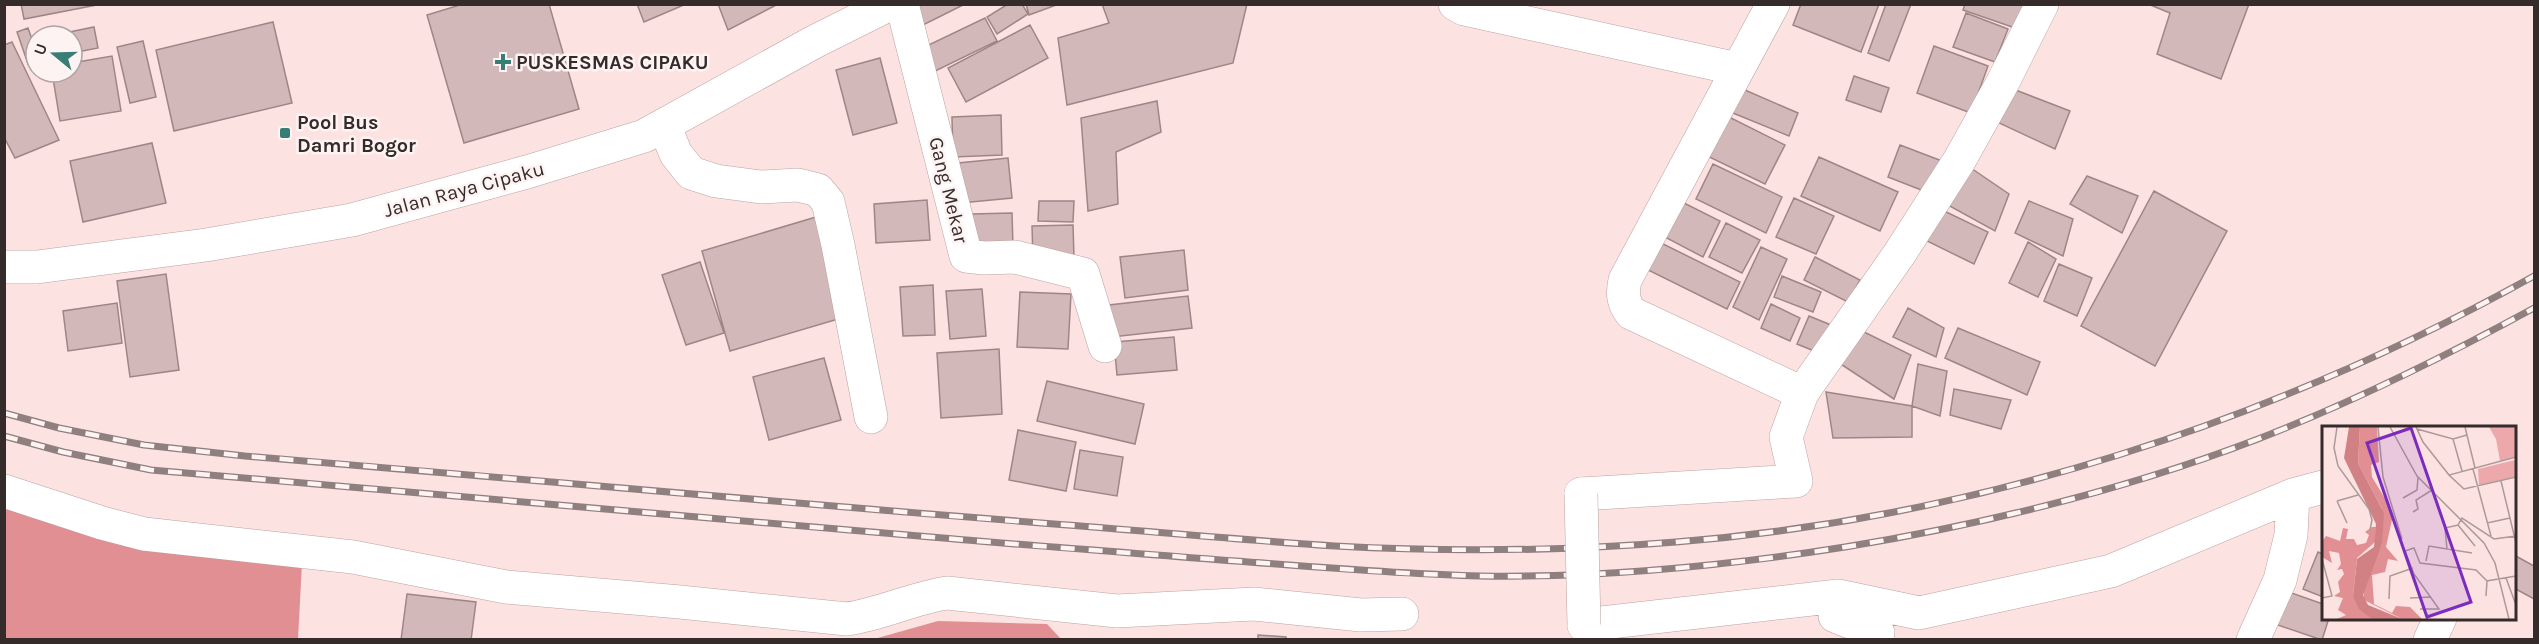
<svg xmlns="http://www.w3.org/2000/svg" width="2539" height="644" font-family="Karla,sans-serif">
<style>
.forest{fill:#e18f92}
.building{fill:#d2b8b8;stroke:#9f8686;stroke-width:1.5}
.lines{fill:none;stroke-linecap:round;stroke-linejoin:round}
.minor-casing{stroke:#bca2a2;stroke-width:34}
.minor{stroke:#fff;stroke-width:33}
.rail-casing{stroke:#907f7f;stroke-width:7}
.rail{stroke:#fef3f3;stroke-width:4.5;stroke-dasharray:14;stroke-linecap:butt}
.minor-bridge-casing{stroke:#bca2a2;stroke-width:34;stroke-linecap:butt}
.minor-bridge{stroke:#fff;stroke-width:33}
.poi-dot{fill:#397e74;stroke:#fef3f3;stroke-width:2}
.labels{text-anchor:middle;stroke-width:5;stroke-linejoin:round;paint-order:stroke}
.poi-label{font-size:20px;font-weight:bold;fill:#352b2b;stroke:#fef3f3;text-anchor:start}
.street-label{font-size:20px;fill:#352b2b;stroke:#fef3f3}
.inset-road{fill:none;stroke:#ad9999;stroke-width:1.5}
.view{fill:#7b2cbf;fill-opacity:0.15;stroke:#7b2cbf;stroke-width:3}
.inset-edge{fill:none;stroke:#352b2b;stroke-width:3}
</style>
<rect width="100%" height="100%" fill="#fde2e2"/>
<path class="forest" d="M5,499L302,563L298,639L5,640Z
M938,621L1047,624L1061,639H874Z"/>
<path class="building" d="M21,4H102L24,19Z
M463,4H549L579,109L464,143L427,15Z
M637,4H686L644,22Z
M718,4H778L728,30Z
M906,4H965L915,29Z
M1008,4H1022L1028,14L997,34L987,17Z
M1026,4H1059L1029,15Z
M1102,4H1247L1233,63L1067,105L1058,38L1109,23Z
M1801,4H1879L1861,52L1793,25Z
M1886,4H1911L1889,61L1868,53Z
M1965,4H2026L2018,29L1963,10Z
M2148,4H2249L2221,79L2157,54L2170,13Z
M1966,13L2008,29L1995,62L1953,47Z
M985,18L997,41L927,75L916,51Z
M273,22L292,103L174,131L156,50Z
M1030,25L1048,58L966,102L948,68Z
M94,27L98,48L72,53V36H50Z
M28,28L36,51V61L28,64L17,32Z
M143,41L156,97L130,103L117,47Z
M12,42L59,140L15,158L4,137V45Z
M1934,46L1988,66L1971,113L1917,93Z
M112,56L121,111L60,121L52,72H72V63Z
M880,58L897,123L853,135L836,70Z
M1854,76L1889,88L1881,112L1846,100Z
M1738,87L1798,113L1789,136L1728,111Z
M2013,89L2070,111L2055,149L1997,122Z
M1157,101L1161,132L1116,152L1118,204L1088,211L1081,118Z
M1719,112L1785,145L1765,184L1699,152Z
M1001,115L1002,155L953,157L952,117Z
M152,143L166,203L83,222L70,161Z
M1900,145L1942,161L1929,193L1888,177Z
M1819,157L1898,192L1880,231L1801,196Z
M1008,158L1012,198L961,203L958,163Z
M1713,164L1782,197L1766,233L1696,199Z
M1965,164L2009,194L1995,231L1946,204Z
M2087,176L2138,196L2122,233L2070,204Z
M2154,191L2227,231L2155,366L2081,326Z
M1794,198L1834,216L1816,254L1776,237Z
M927,200L930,240L876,243L874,204Z
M1678,200L1720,221L1703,257L1661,235Z
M1039,201H1074L1073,222L1038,221Z
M2029,201L2073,219L2063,256L2015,233Z
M1940,209L1988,232L1974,264L1923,239Z
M1012,213L1013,247L972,248L971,214Z
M816,217L845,317L730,351L702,251Z
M1726,223L1760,240L1742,273L1709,257Z
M1073,225L1074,258L1033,259L1032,226Z
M1655,240L1740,282L1727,309L1642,267Z
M2028,242L2056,259L2038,297L2009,283Z
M1761,247L1787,259L1759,320L1733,307Z
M1184,250L1188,290L1125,298L1120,257Z
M1815,257L1860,280L1848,302L1804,280Z
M700,262L724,333L686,345L662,275Z
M2059,264L2092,278L2077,316L2044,301Z
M166,274L179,370L130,377L117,281Z
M1782,276L1821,292L1813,312L1774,297Z
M933,285L935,335L903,336L900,287Z
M982,289L986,336L950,339L946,291Z
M1020,292L1071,294L1068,349L1017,347Z
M1188,296L1192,328L1112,337L1109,305Z
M117,303L122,343L68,351L63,311Z
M1771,304L1800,318L1790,341L1761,328Z
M1908,308L1944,328L1936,357L1893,337Z
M1809,316L1836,327L1824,355L1797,344Z
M1958,328L2040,362L2027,395L1945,358Z
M1858,329L1911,355L1894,399L1836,361Z
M1174,337L1177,370L1117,375L1114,342Z
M999,349L1002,414L941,418L937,353Z
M824,358L841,420L769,440L753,377Z
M1918,364L1947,371L1940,416L1912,406Z
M1047,381L1144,404L1135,444L1037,421Z
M1954,389L2011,400L2001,429L1950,415Z
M1826,392L1912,406V437L1833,438Z
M1018,430L1076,442L1066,491L1009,480Z
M1080,450L1123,457L1117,496L1074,489Z
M2318,552L2323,554V597L2303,589Z
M2514,555L2534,566V599L2514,588Z
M2283,590L2323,604V618H2329L2322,640L2272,623Z
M407,594L476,602L471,640H401Z
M1258,635L1286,637V640H1258Z"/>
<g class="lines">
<defs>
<path id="minor" d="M902,4L966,256L984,258L1015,257L1083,274L1105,346
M1455,4L1464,9L1738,69
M1773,4L1625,280C1622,294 1623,302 1631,313L1802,393
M664,125L676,154L691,173L716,181L761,187L798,185L818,190L828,202L838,245L871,417
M4,267H37L206,245L352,220L527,172L644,136L814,42L890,4
M4,491L102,523L144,534L353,557L506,587L680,602L847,619C882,614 913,598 947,593L1117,611L1254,604L1361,615L1402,614
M1581,494L1796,481L1786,437L1802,393L1900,253L1959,161L2003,82L2042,4
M1838,596L1835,616L1878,633L1874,640
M1584,625L1838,596L1919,613L2111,571L2293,495L2323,487
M2253,640L2280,580L2291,535L2293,495
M2430,640L2440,618"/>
</defs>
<use href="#minor" class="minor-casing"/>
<use href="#minor" class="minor"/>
<defs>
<path id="rail" d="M4,413L59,428L144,445L245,456C514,478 784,503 1054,524C1147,531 1241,540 1335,546C1448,552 1563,551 1676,542C1977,518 2271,422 2534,276
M4,436L63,452L151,470C411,492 671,515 931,537C1032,546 1134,553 1236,561C1317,567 1398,574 1480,576C1602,578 1724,566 1845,547C1985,524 2125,490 2258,439C2353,402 2446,356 2534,308"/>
</defs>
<use href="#rail" class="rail-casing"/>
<use href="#rail" class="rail"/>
<defs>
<path id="minor-bridge" d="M1581,494L1584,625"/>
</defs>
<use href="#minor-bridge" class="minor-bridge-casing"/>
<use href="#minor-bridge" class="minor-bridge"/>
</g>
<g class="poi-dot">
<path d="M500 53h6v6h6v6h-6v6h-6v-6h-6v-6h6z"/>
<rect x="279" y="127" width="12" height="12" rx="3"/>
</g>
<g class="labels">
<g class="poi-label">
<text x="516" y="69">PUSKESMAS CIPAKU</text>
<text x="297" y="129">Pool Bus<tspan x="297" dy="23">Damri Bogor</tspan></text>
</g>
<g class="street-label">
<text transform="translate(464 189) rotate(-15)" y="7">Jalan Raya Cipaku</text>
<text transform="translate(949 190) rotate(76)" y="7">Gang Mekar</text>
</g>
</g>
<g transform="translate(2322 426)">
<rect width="194" height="194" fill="#fde2e2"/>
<path d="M167,1H193V31L178,35L174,13ZM193,34V51L157,59L156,43Z" fill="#eca8aa"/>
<path d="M38,1H55L57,36L49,39L50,51L68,81L71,89L64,121L76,135L66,133L63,146L50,149L52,178L70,187L74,180L88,181L100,193H80L42,174L41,160L60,118V83L36,37ZM50,101H54L53,116L35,132L31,170L50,193H15L24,189L16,184L21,172L12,170L18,166L16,156L22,148L20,143L15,144L19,138L17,127L7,125L10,137L0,131V116L4,110L18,115L21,102L26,103L24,113H32L35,119L44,117L47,109L43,106Z" fill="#e18f92"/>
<path d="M27,1H38L36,37L62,87L60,118L41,169L46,179L80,193H50L37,183L31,170L35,133L52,121L54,98L22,32Z" fill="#d18184"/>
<path class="inset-road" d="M15,1L12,22L16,40L47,83L50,94L48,104M56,1L61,51L80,113M68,1L95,50L162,117L173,137L187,193M94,1L101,16L127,49M143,1L153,42M95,3L131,13L145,9M131,13L140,45M194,31L127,49L142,63L194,51M151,43L169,110M179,55L194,117M81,72L95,64L96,51M15,75L25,97M15,75L36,69M91,86L96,83L94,74L110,64M165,97L188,92M136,99L153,120M125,123L123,102L136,99L140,92L172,113L194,110M0,133L10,170L0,172M104,135L107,120L150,127M184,152L194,179M164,170L165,155L194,150M88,172L109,171M67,173L68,150L91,142M98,183H117L92,148L83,125L92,122L98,137L154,144L165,155"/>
<path class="view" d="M89,2L149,176L105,191L45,17Z"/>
<rect width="194" height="194" class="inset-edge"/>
</g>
<rect width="2539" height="644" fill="none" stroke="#352b2b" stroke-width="12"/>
<g transform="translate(54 54) rotate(289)"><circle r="28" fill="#fef3f3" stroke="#aea3a3" stroke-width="1.5"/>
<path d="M0-4.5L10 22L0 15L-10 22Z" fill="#397e74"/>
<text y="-9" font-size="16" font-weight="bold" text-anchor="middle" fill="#352b2b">U</text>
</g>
</svg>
